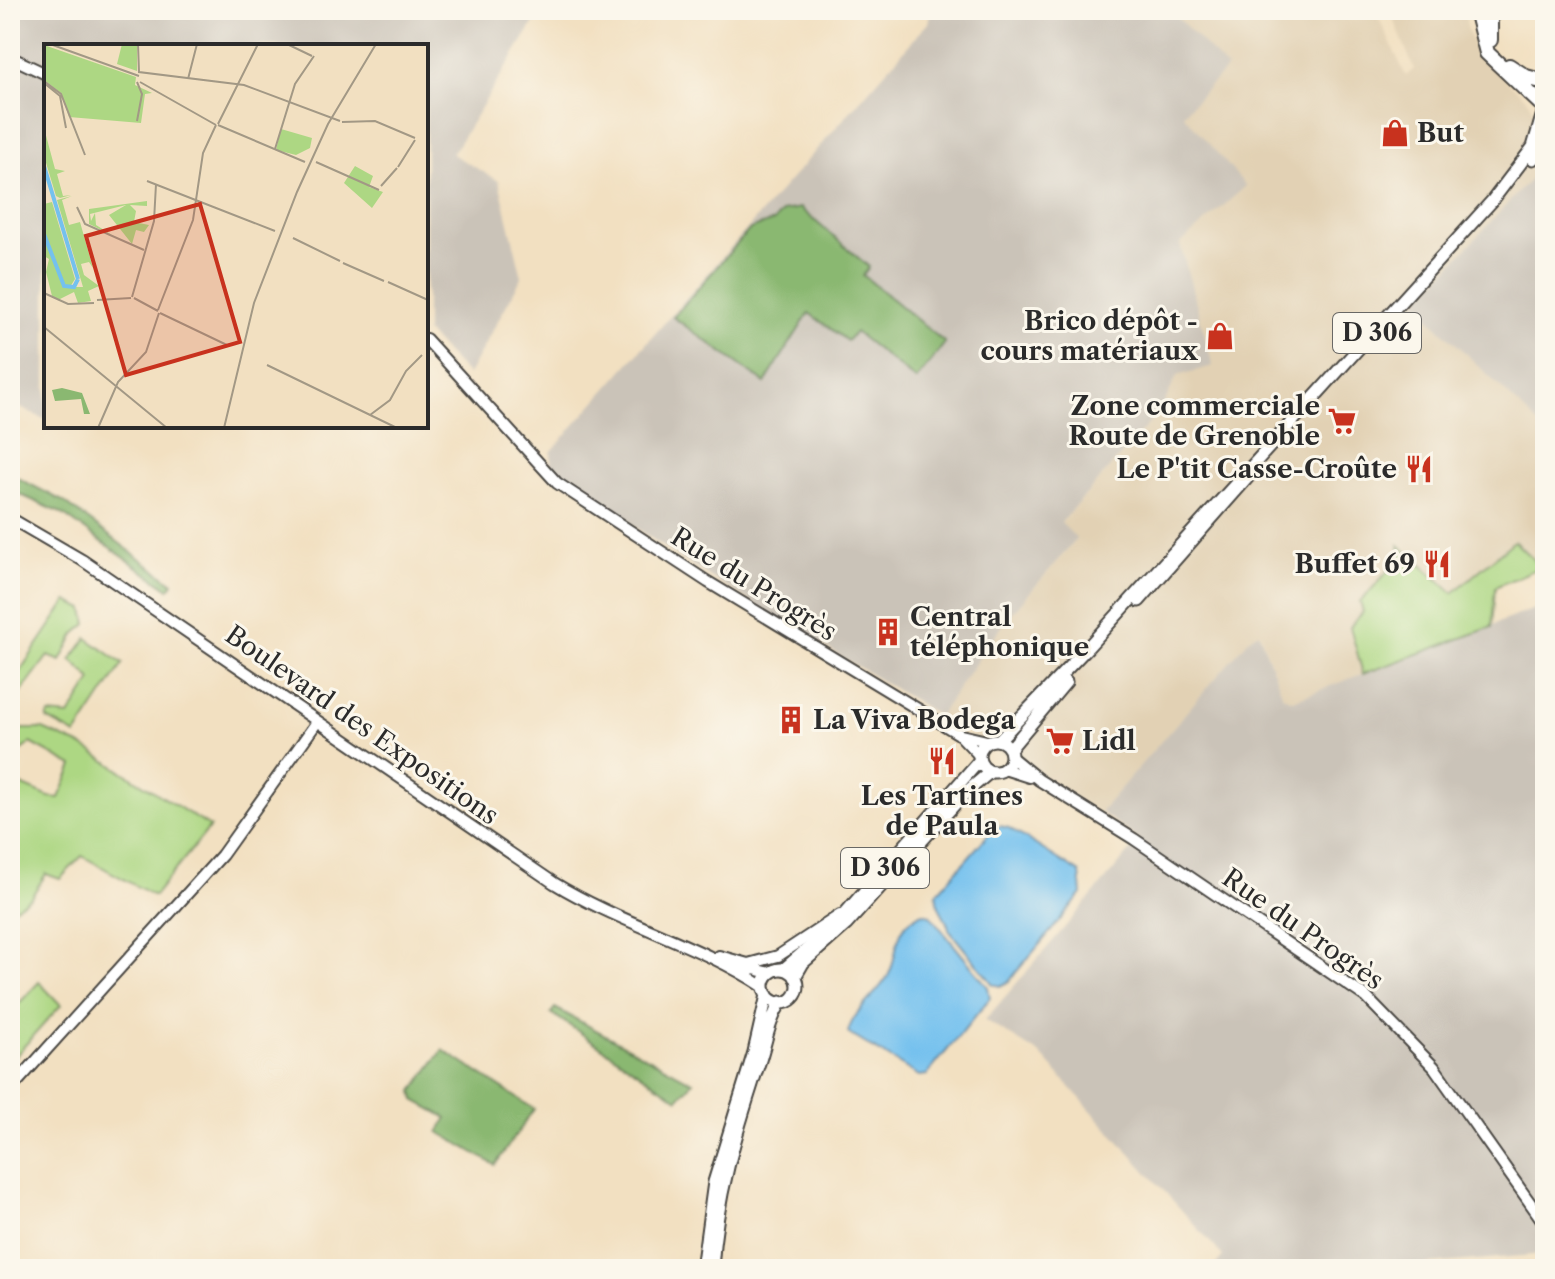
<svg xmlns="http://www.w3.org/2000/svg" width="1555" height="1279" font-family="'Libre Caslon Text',serif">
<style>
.built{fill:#e2d1b4}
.industrial{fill:#cac3b8}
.green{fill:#add783;stroke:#6c8157;stroke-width:2}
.forest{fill:#8ab871;stroke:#5a724e;stroke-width:2}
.water{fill:#74c1ee;stroke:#50768c;stroke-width:2}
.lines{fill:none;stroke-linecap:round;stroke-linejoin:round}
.secondary-casing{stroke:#494642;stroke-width:14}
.primary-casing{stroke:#494642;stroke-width:15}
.highway-casing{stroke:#494642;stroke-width:18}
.secondary{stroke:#fff;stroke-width:10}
.primary{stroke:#fff;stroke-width:11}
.highway{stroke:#fff;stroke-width:14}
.labels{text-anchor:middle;stroke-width:6;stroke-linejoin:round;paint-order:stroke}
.shield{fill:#fbf7ec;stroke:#696865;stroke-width:2}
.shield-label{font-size:24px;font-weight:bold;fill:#2b2b2b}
.poi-label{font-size:26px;font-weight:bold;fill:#2b2b2b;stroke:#fbf7ec;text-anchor:start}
.street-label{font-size:26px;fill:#2b2b2b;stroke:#fbf7ec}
.inset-river{fill:none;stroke:#74c1ee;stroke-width:4}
.inset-road{fill:none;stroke:#a29885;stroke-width:2}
.view{fill:#c8321e;fill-opacity:0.15;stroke:#c8321e;stroke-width:4}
.inset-edge{fill:none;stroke:#2b2b2b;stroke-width:4}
</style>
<rect width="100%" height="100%" fill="#fbf7ec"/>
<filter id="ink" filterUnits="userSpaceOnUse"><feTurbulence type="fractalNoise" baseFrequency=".0125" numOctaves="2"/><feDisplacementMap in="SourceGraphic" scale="16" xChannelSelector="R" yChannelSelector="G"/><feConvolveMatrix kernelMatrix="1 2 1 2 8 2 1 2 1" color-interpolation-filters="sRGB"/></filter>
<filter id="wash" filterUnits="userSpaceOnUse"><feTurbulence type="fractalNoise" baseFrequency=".006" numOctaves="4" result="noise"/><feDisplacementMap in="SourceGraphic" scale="32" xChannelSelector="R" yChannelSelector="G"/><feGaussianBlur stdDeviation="1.8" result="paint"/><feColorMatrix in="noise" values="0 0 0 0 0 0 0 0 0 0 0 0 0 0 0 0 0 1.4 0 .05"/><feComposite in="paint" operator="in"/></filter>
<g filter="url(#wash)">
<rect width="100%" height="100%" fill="#f2e0c1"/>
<path class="built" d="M1170,10H1375L1406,76L1414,69L1390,10H1465L1467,29L1478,55L1529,101L1537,118L1545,121V163L1415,304L1545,431V564L1541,567L1514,541L1453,593L1400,546V558L1361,601L1363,612L1349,632L1363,674L1293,700L1283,696L1260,632L1252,636L1100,812L939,716L1004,622L1077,540L1061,524L1161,410L1177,376L1185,265L1180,243L1245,186L1183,114L1226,68Z"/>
<path class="industrial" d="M10,10H542L452,154L499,181L522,277L468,375L426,332V46H46V420L10,403Z
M931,10H1170L1227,68L1183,114L1246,186L1180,244L1213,366L1177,376L1161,410L1061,523L1077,539L1004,622L939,716L681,559L551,468V452L928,23Z
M1545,163V431L1415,304Z
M1545,605V1254L1374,1269H1212L1223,1256L1041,1055L985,1020L1140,840L1100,812L1252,636L1259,632L1283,696L1293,700Z"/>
<path class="green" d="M1514,541L1541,567L1495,587L1492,627L1363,674L1350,627L1363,612L1360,602L1400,558L1399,545L1453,593Z
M67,601L84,609L87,624L75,634L61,661L48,656L10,707V686Z
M87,638L123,664L76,735L47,719L49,714L69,716L92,680L71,660Z
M10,729H43L84,747L210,827L154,896L82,856L60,879L46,874L31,897L10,911V780L49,797L59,798L73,766L31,743L10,758Z
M39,982L61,1005L10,1062V1013Z"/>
<path class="forest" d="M800,208L869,267L863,275L945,343L916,380L855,332L847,341L809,313L765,383L673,317L750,229L774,221L783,211Z
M10,474L63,501L173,583L169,589L61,513L10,490Z
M555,1008L693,1082L678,1099L551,1013Z
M443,1050L534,1109L495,1165L439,1132L447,1118L415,1100L413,1091Z"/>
<path class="water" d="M1000,826L1009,828L1080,873L1082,894L1008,982L1000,986L993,984L949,930C948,917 934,906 937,893L993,829Z
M923,913L930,915L988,987L990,998L927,1075L919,1076L848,1033C852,1012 877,995 888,976C900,954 891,925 923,913Z"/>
</g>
<g filter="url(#ink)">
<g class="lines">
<defs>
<path id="secondary" d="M10,57L46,74
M426,339L557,483L708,582L959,734L978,754
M10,518L82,560L554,883C621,924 699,944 764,987
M961,735L987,741
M1011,757L1039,780L1134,839L1366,997L1434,1067L1545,1224
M1004,769L1029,777
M719,956L748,964L778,956L840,915
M741,966L770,973
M10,1090L222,855L317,722"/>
<path id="primary" d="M1533,159L1545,141
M1139,601L1249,476
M979 756a16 16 0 1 1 32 0a16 16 0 1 1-32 0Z
M999,740L1088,647L1492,201L1533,147L1543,113
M1010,749L1066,682
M784,969L834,926L979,761
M764 986a17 17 0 1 1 34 0a17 17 0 1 1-34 0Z
M795,977L803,963L846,925L964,794L990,772
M702,1269L714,1182L754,1052L767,995
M712,1269C716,1198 736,1133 758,1066C766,1044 768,1022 781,1002"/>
<path id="highway" d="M1476,10L1487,53L1540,103
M1490,40V10
M1509,66L1526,77L1545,82"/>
</defs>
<use href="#secondary" class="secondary-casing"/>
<use href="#primary" class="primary-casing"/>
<use href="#highway" class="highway-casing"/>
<use href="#secondary" class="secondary"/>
<use href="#primary" class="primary"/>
<use href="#highway" class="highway"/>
</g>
</g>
<defs>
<symbol id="shop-bare" viewBox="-9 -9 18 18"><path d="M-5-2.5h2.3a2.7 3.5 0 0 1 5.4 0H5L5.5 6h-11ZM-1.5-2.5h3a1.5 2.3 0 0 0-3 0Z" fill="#c8321e" stroke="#fbf7ec" stroke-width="2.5" paint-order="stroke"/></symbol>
<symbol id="supermarket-bare" viewBox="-9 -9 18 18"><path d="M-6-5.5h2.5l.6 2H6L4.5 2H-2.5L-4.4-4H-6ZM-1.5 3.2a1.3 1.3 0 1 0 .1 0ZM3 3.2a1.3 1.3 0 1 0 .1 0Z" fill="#c8321e" stroke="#fbf7ec" stroke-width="2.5" paint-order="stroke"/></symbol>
<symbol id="restaurant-bare" viewBox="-9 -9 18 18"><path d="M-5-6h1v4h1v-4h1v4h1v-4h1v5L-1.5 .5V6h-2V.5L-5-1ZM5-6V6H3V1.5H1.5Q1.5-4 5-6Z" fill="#c8321e" stroke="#fbf7ec" stroke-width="2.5" paint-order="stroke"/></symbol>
<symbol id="building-bare" viewBox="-9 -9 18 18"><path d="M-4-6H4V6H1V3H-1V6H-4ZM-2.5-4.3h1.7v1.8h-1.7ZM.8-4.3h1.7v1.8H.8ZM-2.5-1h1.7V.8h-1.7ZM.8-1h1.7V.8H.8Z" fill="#c8321e" stroke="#fbf7ec" stroke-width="2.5" paint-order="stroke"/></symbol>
</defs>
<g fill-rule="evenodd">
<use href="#shop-bare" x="1375" y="113" width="40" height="40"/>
<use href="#shop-bare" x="1200" y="316" width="40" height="40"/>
<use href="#supermarket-bare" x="1322" y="401" width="40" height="40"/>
<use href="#restaurant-bare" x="1399" y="449" width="40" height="40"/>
<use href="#restaurant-bare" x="1417" y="544" width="40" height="40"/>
<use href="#building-bare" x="868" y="612" width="40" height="40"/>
<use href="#building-bare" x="771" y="700" width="40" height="40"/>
<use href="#supermarket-bare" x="1040" y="721" width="40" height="40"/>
<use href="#restaurant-bare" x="922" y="741" width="40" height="40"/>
</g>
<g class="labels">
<g class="shield">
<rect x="1333" y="313" width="88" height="40" rx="6"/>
<rect x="841" y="848" width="88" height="40" rx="6"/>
</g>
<g class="shield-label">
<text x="1377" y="341">D 306</text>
<text x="885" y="876">D 306</text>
</g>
<g class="poi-label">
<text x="1417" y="142">But</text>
<text x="1198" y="330" text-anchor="end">Brico dépôt -<tspan x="1198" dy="30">cours matériaux</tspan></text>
<text x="1320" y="415" text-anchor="end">Zone commerciale<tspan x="1320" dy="30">Route de Grenoble</tspan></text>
<text x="1397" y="478" text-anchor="end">Le P'tit Casse-Croûte</text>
<text x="1415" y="573" text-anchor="end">Buffet 69</text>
<text x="910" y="626">Central<tspan x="910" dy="30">téléphonique</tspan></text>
<text x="813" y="729">La Viva Bodega</text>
<text x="1082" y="750">Lidl</text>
<text x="942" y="805" text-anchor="middle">Les Tartines<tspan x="942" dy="30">de Paula</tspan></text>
</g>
<g class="street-label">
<text transform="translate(754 584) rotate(32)" y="9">Rue du Progrès</text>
<text transform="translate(362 725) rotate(35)" y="9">Boulevard des Expositions</text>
<text transform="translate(1303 929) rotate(35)" y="9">Rue du Progrès</text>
</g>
</g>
<g transform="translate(44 44)">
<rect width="384" height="384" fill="#f2e0c1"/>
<path d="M78,0H93V27L73,20ZM0,1L92,33L91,41L108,49L101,50L97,79L25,73L17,49L0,36ZM0,84L11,125L21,127L13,130L19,152L27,151L16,154L12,152L0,112ZM237,85L268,94L266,104L252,111L232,106ZM311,122L329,132L325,143L339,148L328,164L300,139ZM28,152L18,156L25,181L36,178L49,224L45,218L37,220L40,231L55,242L44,247L47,257L34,259L30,248L14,256L8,252L2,228L5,215L0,212V193L19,243H39L13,156ZM103,157V162L86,161L92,167L90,178L105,181L100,188L92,186L88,200L65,171L82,161L46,170L47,177L51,169L52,181L68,191L45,180V165ZM8,158L31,235L26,243L20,240L0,186V160Z" fill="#add783"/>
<path d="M18,344L38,349L46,370H40L37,355L11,357L8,346Z" fill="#8ab871"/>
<path class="inset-river" d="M0,122L34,235M0,190L20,242L30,243L34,235"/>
<path class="inset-road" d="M6,0L95,32M94,0L95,28L200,41L296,77M243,0L268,12M144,35L153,0M0,37L17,50L41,111M96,38L172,81M0,39L16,52L22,84M93,77L98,50L93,38M298,78L331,77L371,94M174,80L214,0M174,81L261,118M231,105L251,40L270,12M272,118L335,146M354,123L371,96M103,137L231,187M337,142L353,124M33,163L41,180L100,206M249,194L296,217M299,219L340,237M344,238L384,256M0,249L24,260L50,259M88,253L110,177L112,140M90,254L114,267M53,256L87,254M114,266L149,176L159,109L172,81M116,269L185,302M0,283L123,384M223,321L353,384M326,371L346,356L362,327L378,311M54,384L74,338L102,308L115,269M180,384L210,259L253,148L284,80L332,0"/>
<path class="view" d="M156,160L196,298L82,331L42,192Z"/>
<rect width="384" height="384" class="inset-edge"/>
</g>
<rect width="1555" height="1279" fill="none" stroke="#fbf7ec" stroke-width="40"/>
</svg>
